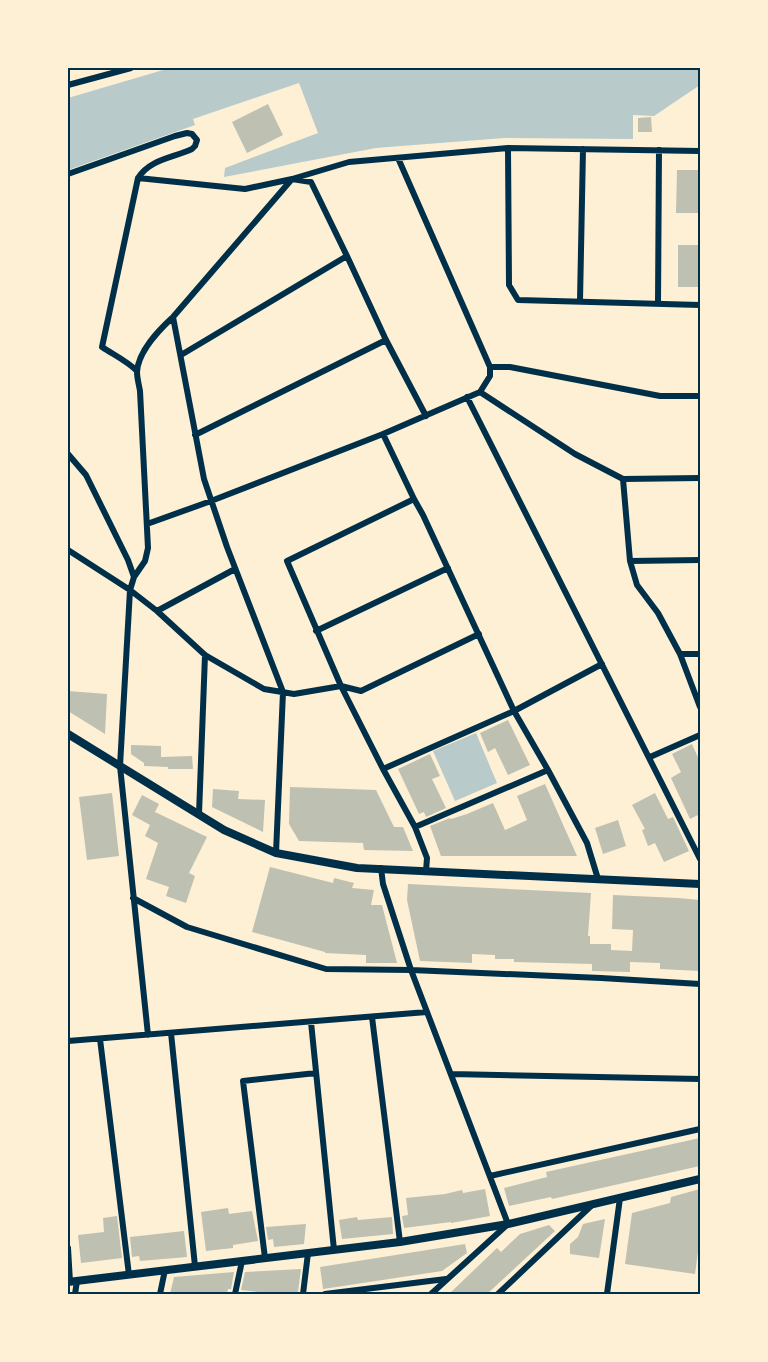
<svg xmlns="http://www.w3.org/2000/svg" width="768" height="1362" font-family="Cabin,sans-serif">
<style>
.green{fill:#b9caca}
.building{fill:#bec0b2}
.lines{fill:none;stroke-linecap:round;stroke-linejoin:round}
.minor{stroke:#003049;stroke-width:6}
.tertiary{stroke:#003049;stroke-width:8}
.neatline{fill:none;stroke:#003049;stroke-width:2}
</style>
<rect width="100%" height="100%" fill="#fdf0d5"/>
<path class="green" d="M170,68H700V85L654,116L633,115V139L504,138L376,148L224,177L225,168L318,133L299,83L193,119L195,125L68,170V98Z
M476,733L497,783L455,801L433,751Z"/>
<path class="building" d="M268,104L283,135L247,153L232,122Z
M651,117L652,132H638V118Z
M677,170H700V213H676Z
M678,245H700V287H678Z
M68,691L107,694L105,734L68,711Z
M508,720L530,765L508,775L495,748L488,752L480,733Z
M692,744L700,762V814L690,819L671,778L681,772L672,754Z
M131,745L161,746V757L192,756L193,769H168V767L144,766V763L131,754Z
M430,754L440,776L432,779L446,808L426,817L424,812L419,814L398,769Z
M545,784L577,856H441L430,826L450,818L451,819L467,814L493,803L505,830L527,820L517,796Z
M290,787L376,790L394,827H403L413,851L364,850L363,843L299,841L289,824Z
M213,789L239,791L238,799L265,800L263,832L212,807Z
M112,793L119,856L87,860L79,797Z
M655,793L668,819L673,817L689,851L664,862L655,843L648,846L642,830L645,829L632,805Z
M142,795L159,804L155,812L207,837L189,873L195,876L186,903L166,896L169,887L146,879L158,843L145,836L150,825L132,815Z
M618,820L626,846L603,854L595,828Z
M270,867L333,883L334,878L354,883L352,888L374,890L371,905H382L397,963H366V955L325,953V952L252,932Z
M408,884L591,893L588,936H590V944H611V950L632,951L633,930L612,929L613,895L678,898L700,900V971L660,969V963L630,962V972L592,971V964L514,962V959H495V955L472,954V963L420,961L407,900Z
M700,1138V1166L552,1199L551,1197L509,1206L504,1188L547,1177L546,1172Z
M485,1189L490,1216L451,1223V1222L404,1228L402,1216L408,1215L406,1198L445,1194L462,1190L463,1193Z
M700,1189V1237L695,1274L625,1264L632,1213L670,1203L671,1197Z
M228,1208L229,1214L252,1211L258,1241L233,1245V1248L206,1251L201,1212Z
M117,1216L122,1258L81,1263L78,1235L104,1232L103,1218Z
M357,1217L358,1220L392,1217L393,1234L342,1239L339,1220Z
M605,1219L599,1258L570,1254V1244L578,1237L583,1224Z
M306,1224L304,1244L274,1247L273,1239L268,1240L266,1227Z
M549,1225L555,1231L487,1294H449L497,1248L501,1252L520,1234Z
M184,1231L187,1257L140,1261L139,1256L132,1257L130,1237Z
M465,1244L467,1253L442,1271L323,1289L320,1267Z
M301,1269L298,1292L274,1294L241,1290L245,1272Z
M234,1272L231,1289H228L227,1294H170L174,1277Z"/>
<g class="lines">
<path class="minor" d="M68,85L131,68
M508,148L509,285L518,300L700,305
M68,174L175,136L187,133L192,134L197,140L195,146L192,149C173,158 150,159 138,178L102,347C114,355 127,361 137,371
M138,178L245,189L292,179L311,182L347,256L386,340L426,416
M580,301L583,149
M658,303L659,150
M173,317L204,479L227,547L283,692L276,853
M181,355L347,256
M490,367H510L660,396H700
M480,392L575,454L623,479L700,478
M467,397L700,859
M383,434L414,499L423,515L514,711L548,770L587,843L598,879
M195,435L386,340
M68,454L86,475L128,560L134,577L130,590L120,766L148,1035
M623,479L630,561L637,585L658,613L680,654L700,707
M414,499L287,561L341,686L383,769L415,827L427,858L426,871
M147,524L211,501L383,434L480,392L490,376V367L398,158
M68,550L130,590L157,611L205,655L264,689L294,694L341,686L361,691L479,634
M630,561L700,560
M134,577L145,561L148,548L140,391C139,385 137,378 137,372C138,351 159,330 173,317L292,179L349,162L508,148L700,151
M157,611L235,569
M316,631L448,568
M680,654H700
M650,757L700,735
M383,769L514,711L602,664
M199,814L205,655
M415,827L548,770
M381,868L383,884L411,970L508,1224L431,1294
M133,898L187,927L326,969L411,970L601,978L700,984
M372,1017L400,1242
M311,1022L334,1250
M171,1033L195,1266
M100,1039L129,1275
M68,1041L427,1012
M451,1074L700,1079
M490,1176L700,1129
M68,1248L70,1282
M265,1258L243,1081L316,1073
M75,1294L77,1281
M160,1294L165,1270
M235,1294L242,1261
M303,1294L308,1253
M325,1294L446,1279
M498,1294L591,1206
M607,1294L620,1198"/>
<path class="tertiary" d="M68,734L224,830L276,853L357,868L700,884
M68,1282L400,1242L508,1224L700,1179"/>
</g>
<rect width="768" height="1362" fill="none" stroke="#fdf0d5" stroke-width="138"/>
<rect x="69" y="69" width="630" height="1224" class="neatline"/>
</svg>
